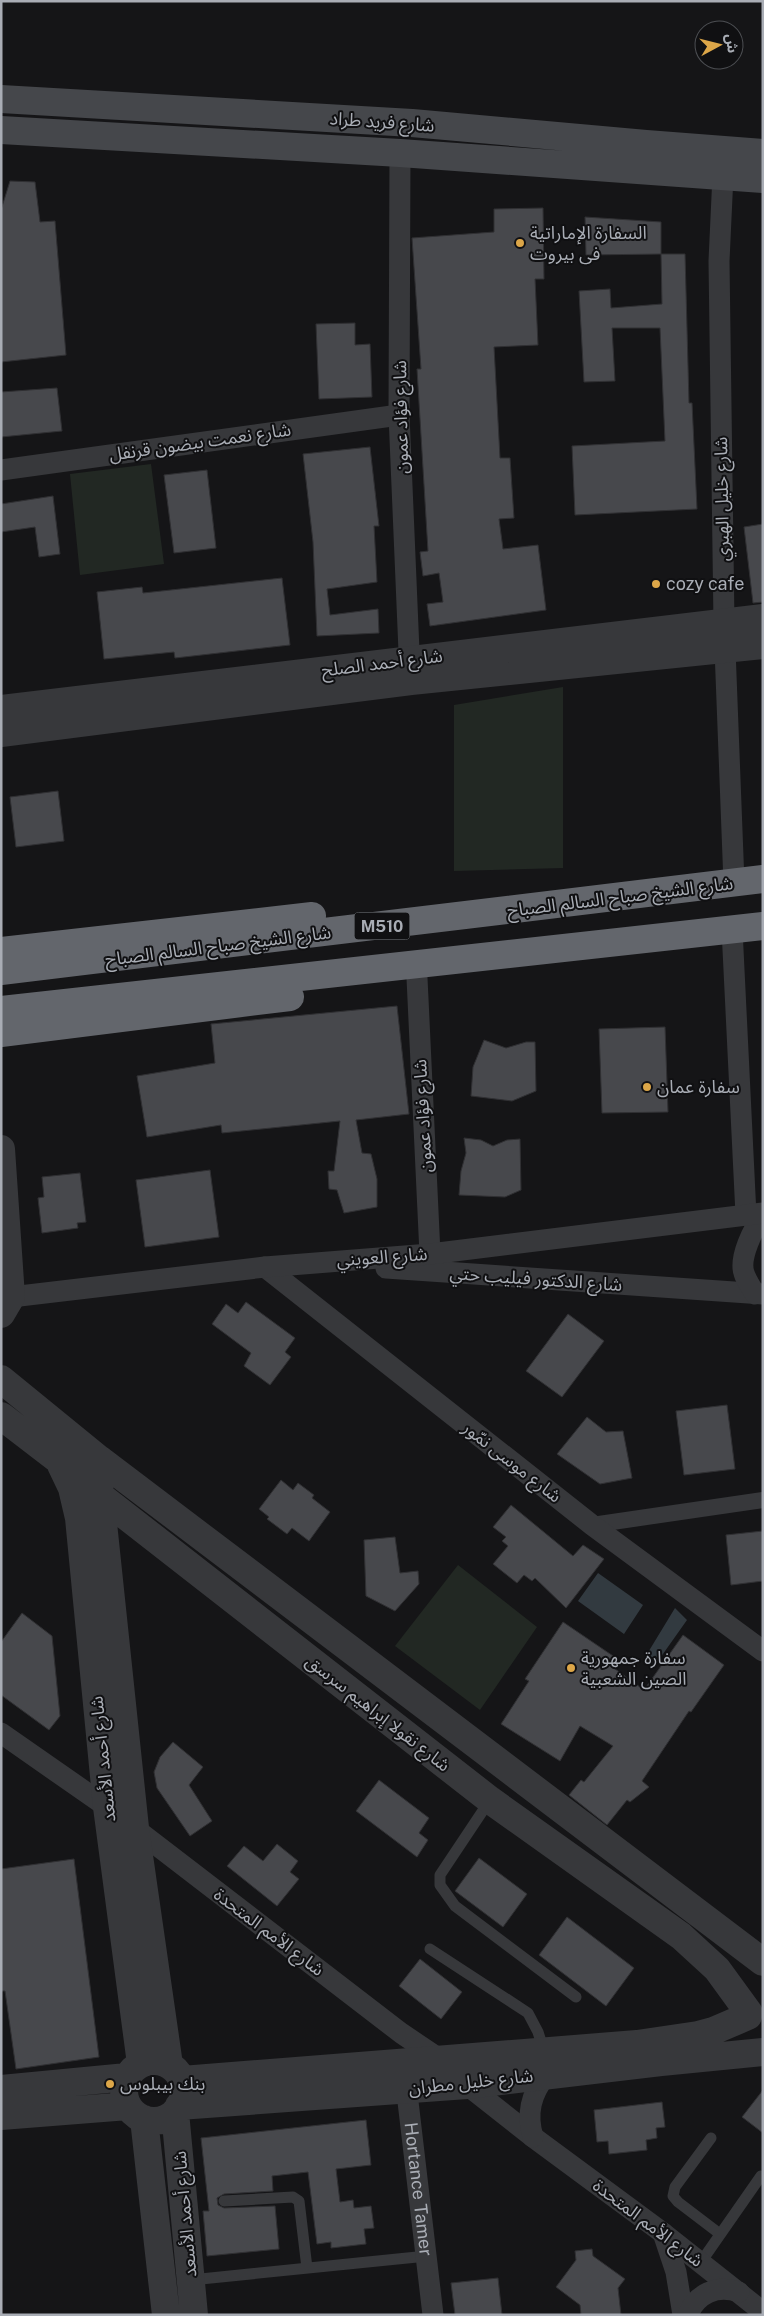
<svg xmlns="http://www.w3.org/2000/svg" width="764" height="2316" font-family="'Public Sans','Noto Sans Arabic',sans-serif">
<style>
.green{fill:#222823}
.water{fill:#323a40}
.building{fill:#47484c;stroke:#303033}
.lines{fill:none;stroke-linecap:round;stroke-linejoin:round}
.service{stroke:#37383b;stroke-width:11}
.pedestrian{stroke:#37383b;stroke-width:16}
.minor{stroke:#37383b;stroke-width:21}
.tertiary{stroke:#37383b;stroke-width:28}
.secondary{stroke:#45474b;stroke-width:28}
.motorway{stroke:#63666c;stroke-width:28}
.poi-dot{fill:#dca648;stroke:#101012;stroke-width:2}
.labels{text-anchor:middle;stroke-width:4;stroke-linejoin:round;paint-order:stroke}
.shield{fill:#101012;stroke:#7b7e84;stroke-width:1}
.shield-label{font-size:16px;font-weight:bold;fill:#a9adb5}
.street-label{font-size:18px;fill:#a9adb5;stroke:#101012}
.poi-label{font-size:18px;fill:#a9adb5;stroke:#101012;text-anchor:start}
</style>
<rect width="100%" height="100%" fill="#151517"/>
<path class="green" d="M151,464L164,564L80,575L70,474Z
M563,687V868L454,871V705Z
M458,1565L537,1627L480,1710L395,1646Z"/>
<path class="water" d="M598,1573L643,1605L624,1634L578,1601Z
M675,1608L687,1620L653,1668L644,1659Z"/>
<path class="building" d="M10,181L35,182L40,222L55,221L66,355L1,362V210Z
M543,208L544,279H535L538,345L494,347L500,458H510L514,518L499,519L503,549L538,545L546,610L430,626L427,604L443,602L439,573L423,576L420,552L428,551L417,369H421L412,238L494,232V209Z
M585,217L661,222V254L586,255Z
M661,254H685L689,403H692L697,509L575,515L572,446L665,441L660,328H612L615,381L584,382L579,291L610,289L611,308L662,304Z
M355,323V345L370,344L372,397L319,399L316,324Z
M57,388L62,431L1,437V392Z
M370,447L379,526H374L377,582L327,589L330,615L378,609L379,633L317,636L313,542L303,454Z
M207,470L216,548L174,553L164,475Z
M53,496L60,554L39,557L35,527L1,532V504Z
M763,524V602L753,603L744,527Z
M282,578L290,645L175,658L174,652L104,659L97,592L142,587L143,593Z
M58,791L64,841L16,847L10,797Z
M397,1006L409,1114L356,1120L362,1153L371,1154L377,1179V1207L344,1213L337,1190L329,1189L328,1171H334L340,1121L222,1133L221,1125L147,1137L137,1076L215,1063L211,1024Z
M665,1027L668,1112L602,1113L599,1029Z
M484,1040L506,1048L526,1042H535L536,1091L512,1101L471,1096L473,1067Z
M464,1138L481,1140L493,1146L507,1140L520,1139L521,1190L505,1197L459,1195L461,1171L466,1153Z
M210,1170L219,1237L145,1247L136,1180Z
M80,1173L86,1222L77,1223L78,1228L42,1233L38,1198L44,1197L42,1177Z
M246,1302L295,1338L285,1352L291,1357L270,1385L244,1366L251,1353L212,1324L226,1304L238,1313Z
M568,1314L604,1341L562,1397L526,1371Z
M727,1405L735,1469L684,1475L676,1411Z
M587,1417L606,1432L623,1431L632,1478L600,1484L557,1454Z
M281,1480L293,1490L298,1483L314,1495L312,1498L330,1512L309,1541L292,1528L287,1534L267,1519L269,1517L259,1509Z
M511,1505L573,1556L583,1545L604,1559L566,1608L535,1578L532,1581L524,1575L517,1583L493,1564L508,1546L502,1541L506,1537L493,1527Z
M763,1531V1581L731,1585L726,1535Z
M395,1537L400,1573L418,1571L419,1584L395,1611L366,1596L364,1540Z
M22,1613L52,1636L60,1716L49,1730L1,1695V1642Z
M563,1622L616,1658L611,1666L644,1690L683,1635L724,1665L691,1712L689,1711L642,1781L649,1787L630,1802L627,1800L607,1825L569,1795L581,1780L584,1782L613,1746L580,1726L560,1761L501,1724L529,1681L525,1679Z
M173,1742L203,1767L189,1785L212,1821L190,1836L157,1788L154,1772L160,1757Z
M379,1780L429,1818L419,1833L428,1840L417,1857L356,1811Z
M277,1844L298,1861L290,1872L299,1879L277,1906L227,1866L244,1846L263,1861Z
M479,1858L527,1894L503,1927L455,1891Z
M74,1859L99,2057L16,2069L5,1991H1V1869Z
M567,1917L634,1968L606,2006L539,1955Z
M420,1959L462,1992L441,2019L399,1986Z
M763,2090V2133L742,2117Z
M662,2102L665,2127L656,2128L657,2138L646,2140L647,2150L609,2154L608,2141L597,2142L594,2110Z
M366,2120L371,2165L336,2169L340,2202L353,2200L354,2208L371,2206L374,2228L364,2229L366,2244L331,2248V2242L317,2244L308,2172L272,2176L273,2191L224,2194L217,2198L218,2205L224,2208L275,2206L279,2249L207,2256L203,2211H209L201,2138Z
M592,2249L593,2256L625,2279L618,2288L621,2315H581L580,2305L556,2287L576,2260L575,2251Z
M498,2278L502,2315H455L451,2283Z"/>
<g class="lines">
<path class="service" d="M490,1800L440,1875V1885L455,1906L576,1997
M430,1949L528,2013L538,2032L544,2051
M711,2138L675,2187L673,2196L678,2202L720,2234
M224,2201L293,2197L299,2201L307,2268
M701,2262L761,2176
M191,2280L427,2256"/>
<path class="pedestrian" d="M592,1525L763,1500"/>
<g class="minor">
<path d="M400,153L399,415L410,675"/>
<path d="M723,175L719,261L724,623L734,883"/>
<path d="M1,470L399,415"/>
<path d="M732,929L746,1215"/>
<path d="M417,978L430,1254"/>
<path d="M265,1267L592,1525L763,1651"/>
<path d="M386,1268L763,1294"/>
<path d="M755,1294C751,1287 746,1280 744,1273C739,1258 753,1228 763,1217"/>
<path d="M11,1297L265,1267L430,1254L763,1213"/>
<path d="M1,1733L107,1807L401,2033L441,2060L467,2085L533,2137L663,2233L763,2312"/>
<path id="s1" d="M405,2076L433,2315"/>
<path d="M533,2137C526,2113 531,2094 546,2075"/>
<path d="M663,2233L676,2272L683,2315"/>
<path d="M688,2315C696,2294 717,2284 739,2292"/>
</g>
<path class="tertiary" d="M1,709L763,618
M1,733L411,681L763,645
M1,1149L11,1297L1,1314
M1,1379L99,1459L763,1962
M1,1416L56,1458L99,1495L490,1800L681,1936L717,1969L749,2013
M61,1465L72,1488L79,1518L107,1807L141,2064
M99,1485L135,1828L169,2065
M124 2091a30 30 0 1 1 60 0a30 30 0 1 1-60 0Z
M182,2080L637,2044L698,2035L713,2031L748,2016
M1,2089L127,2077
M179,2106L467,2085L661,2062L763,2052
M175,2112L194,2315
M1,2116L128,2106
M144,2119L166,2315"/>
<path class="secondary" d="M1,99L412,123L646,144L763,153
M1,130L400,153L763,179"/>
<path class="motorway" d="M1,951L312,916
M1,971L763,879
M1,1010L763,926
M1,1033L290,997"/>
</g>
<g class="poi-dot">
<circle cx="520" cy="243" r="5"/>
<circle cx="656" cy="584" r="5"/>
<circle cx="647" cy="1087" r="5"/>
<circle cx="571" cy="1668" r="5"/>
<circle cx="110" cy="2084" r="5"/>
</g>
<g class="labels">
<rect class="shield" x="354.5" y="912.5" width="55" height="27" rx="4"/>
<g class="shield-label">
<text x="382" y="932">M510</text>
</g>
<g class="street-label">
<text transform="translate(382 122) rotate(4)" y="6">شارع فريد طراد</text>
<text transform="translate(401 417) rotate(-91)" y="6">شارع فؤاد عمون</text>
<text transform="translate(200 442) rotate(-8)" y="6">شارع نعمت بيضون قرنفل</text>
<text transform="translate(722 499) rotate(-91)" y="6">شارع خليل الهبري</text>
<text transform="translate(382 663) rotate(-7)" y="6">شارع أحمد الصلح</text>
<text transform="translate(620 897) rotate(-7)" y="6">شارع الشيخ صباح السالم الصباح</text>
<text transform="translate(218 946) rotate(-7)" y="6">شارع الشيخ صباح السالم الصباح</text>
<text transform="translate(423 1116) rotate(-93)" y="6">شارع فؤاد عمون</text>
<text transform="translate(382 1257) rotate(-4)" y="6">شارع العويني</text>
<text transform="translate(536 1279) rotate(4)" y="6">شارع الدكتور فيليب حتي</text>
<text transform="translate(512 1462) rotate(38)" y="6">شارع موسى نمّور</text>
<text transform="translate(378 1713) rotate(38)" y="6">شارع نقولا إبراهيم سرسق</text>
<text transform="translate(103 1759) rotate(-96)" y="6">شارع أحمد الأسعد</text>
<text transform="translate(269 1932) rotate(37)" y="6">شارع الأمم المتحدة</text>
<text transform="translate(471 2082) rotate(-6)" y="6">شارع خليل مطران</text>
<text dy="6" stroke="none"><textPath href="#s1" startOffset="114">Hortance Tamer</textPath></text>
<text transform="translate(185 2214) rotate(-95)" y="6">شارع أحمد الأسعد</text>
<text transform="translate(648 2223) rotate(37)" y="6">شارع الأمم المتحدة</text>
</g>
<g class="poi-label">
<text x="530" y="239">السفارة الإماراتية<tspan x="530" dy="21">فى بيروت</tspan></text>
<text x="666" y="590">cozy cafe</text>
<text x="657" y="1093">سفارة عمان</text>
<text x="581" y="1664">سفارة جمهورية<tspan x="581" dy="21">الصين الشعبية</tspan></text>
<text x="120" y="2090">بنك بيبلوس</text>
</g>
</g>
<rect width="764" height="2316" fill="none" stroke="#a9adb5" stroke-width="5"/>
<g transform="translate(719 45) rotate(83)"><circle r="24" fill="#101012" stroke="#4d4f53"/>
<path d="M0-4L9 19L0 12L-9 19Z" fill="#dca648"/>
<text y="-8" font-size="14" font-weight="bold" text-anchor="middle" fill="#a9adb5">ش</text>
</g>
</svg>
